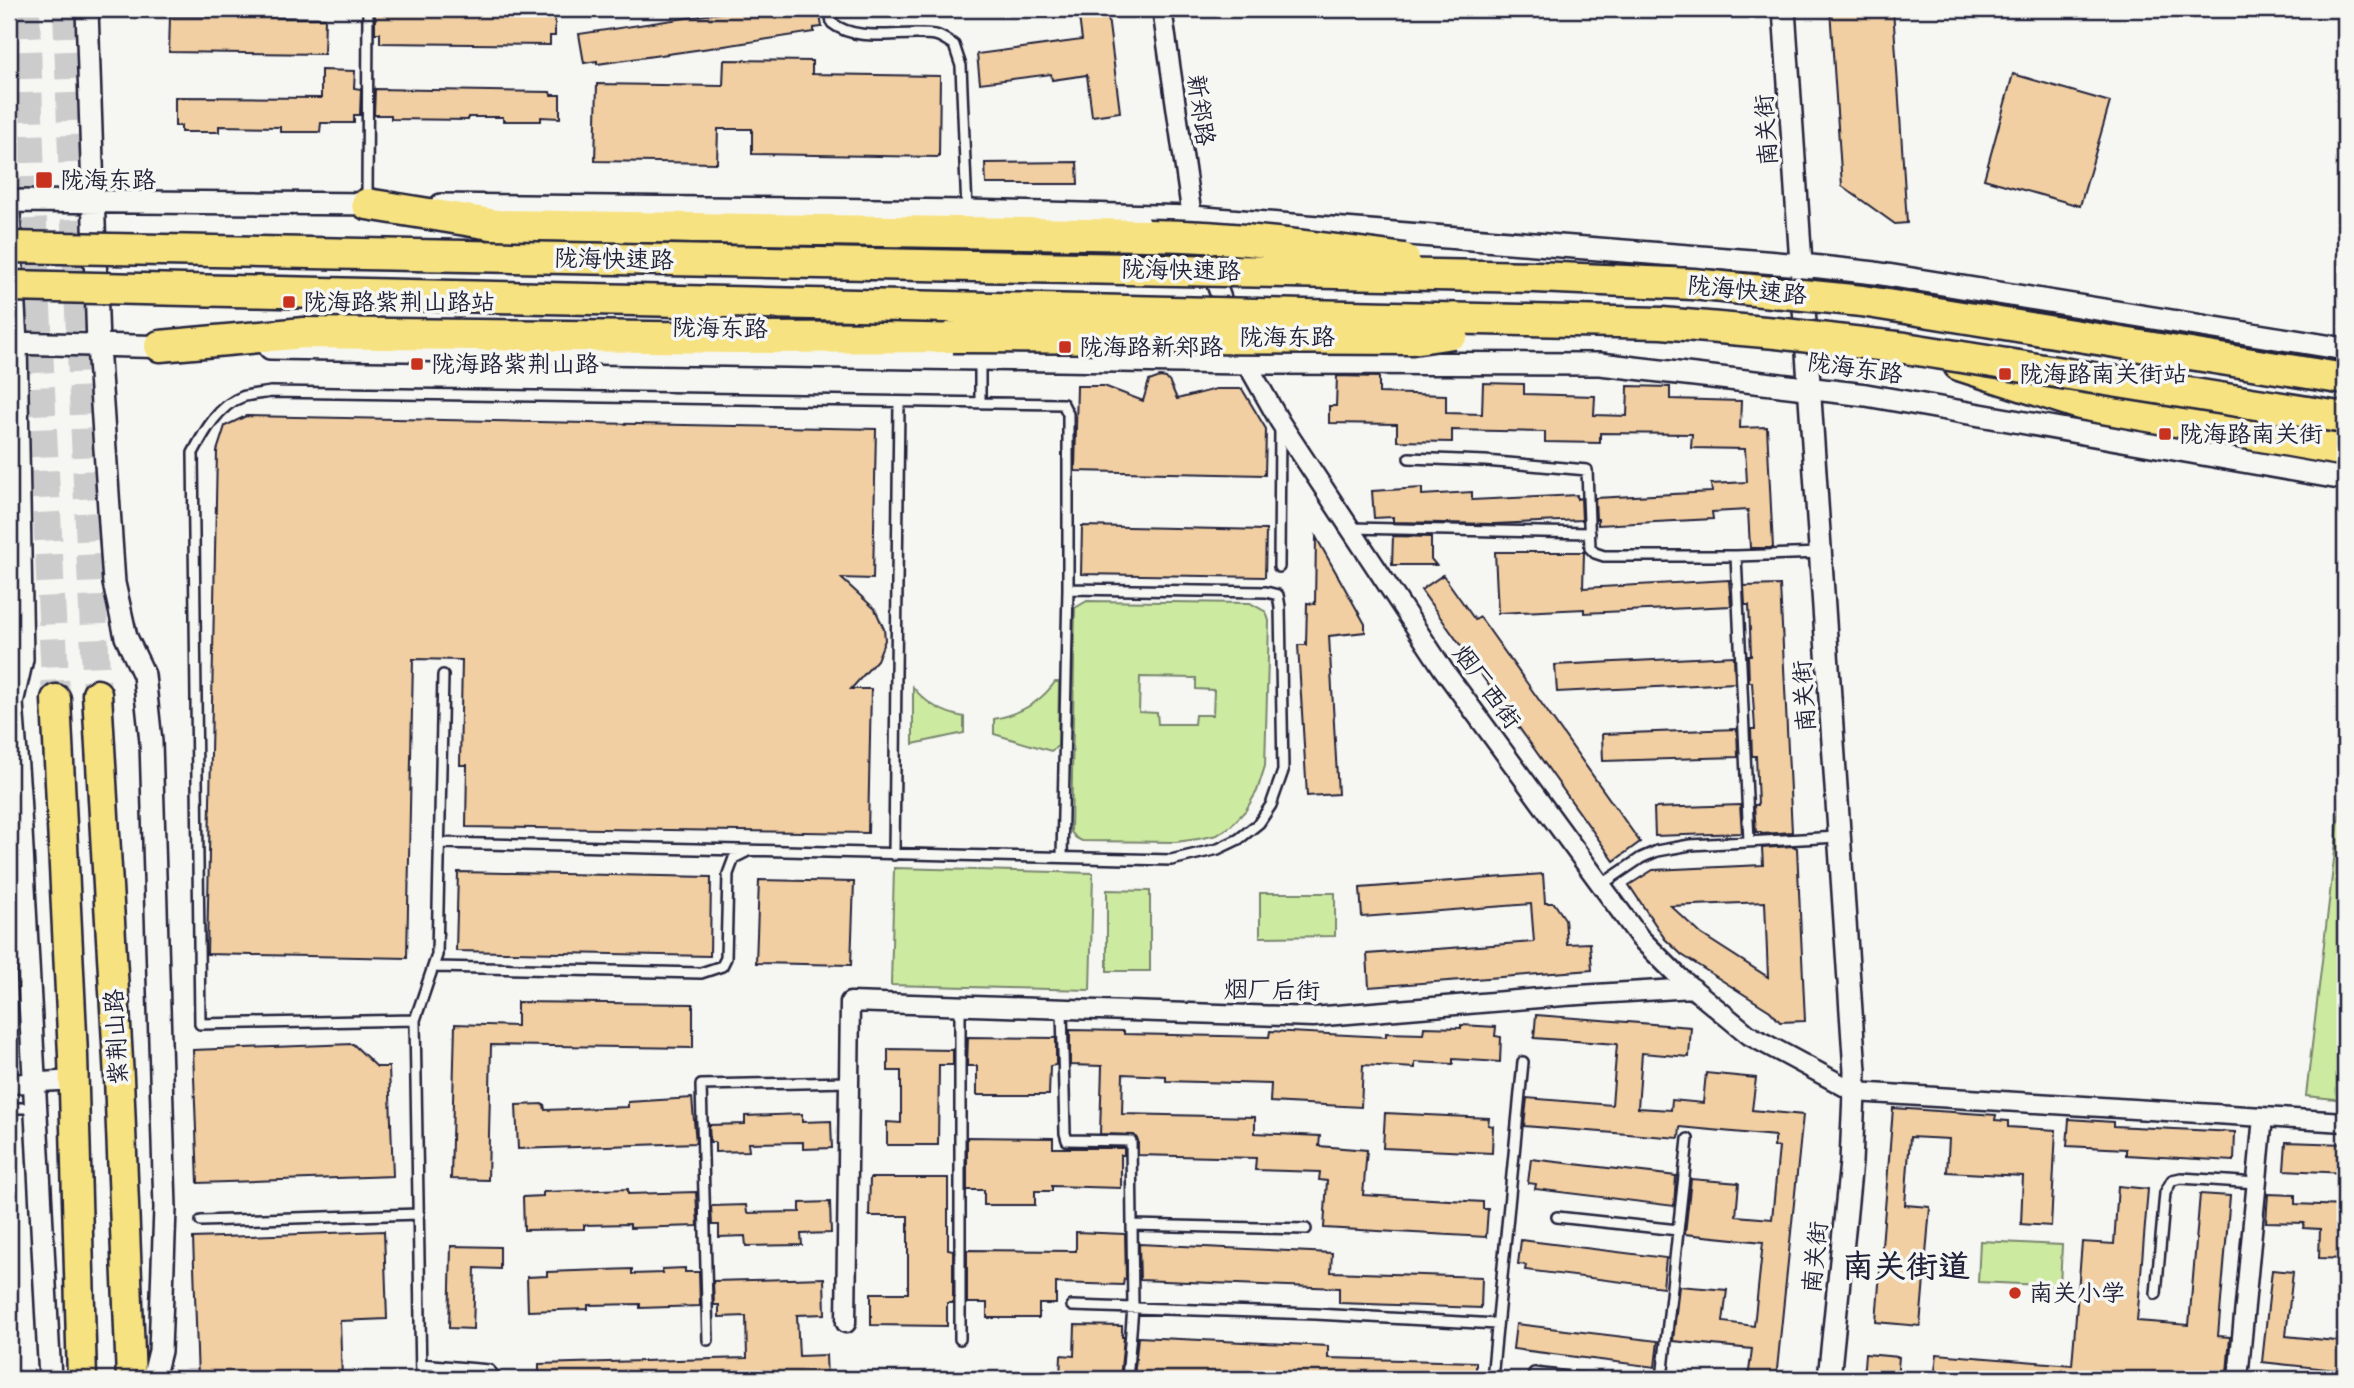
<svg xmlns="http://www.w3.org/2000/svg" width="2354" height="1388" font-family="'Indie Flower','LXGW WenKai TC',sans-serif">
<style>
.green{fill:#cdeaa1;stroke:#78866e;stroke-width:2;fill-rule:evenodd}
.building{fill:#f1cfa2;stroke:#22223b;stroke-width:2;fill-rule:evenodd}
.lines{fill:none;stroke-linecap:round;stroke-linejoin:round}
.primary-tunnel{stroke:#cccccd;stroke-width:28;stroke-dasharray:28 14;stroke-linecap:butt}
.service-casing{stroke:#22223b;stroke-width:14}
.minor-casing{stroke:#22223b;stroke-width:23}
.tertiary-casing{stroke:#22223b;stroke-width:26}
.primary-casing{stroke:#22223b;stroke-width:33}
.trunk-casing{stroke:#22223b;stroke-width:35}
.service{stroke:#f6f6f2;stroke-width:9}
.minor{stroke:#f6f6f2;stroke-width:18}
.tertiary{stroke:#f6f6f2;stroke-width:21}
.primary{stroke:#f7e281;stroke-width:28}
.trunk{stroke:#f7e281;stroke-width:30}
.trunk-bridge-casing{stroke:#22223b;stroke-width:35;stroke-linecap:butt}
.trunk-bridge{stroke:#f7e281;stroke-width:30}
.poi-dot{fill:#c8321e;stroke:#f6f6f2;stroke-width:2.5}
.labels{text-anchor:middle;stroke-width:7;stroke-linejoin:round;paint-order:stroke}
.street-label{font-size:24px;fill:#22223b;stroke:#f6f6f2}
.poi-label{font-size:24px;fill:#22223b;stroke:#f6f6f2;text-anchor:start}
.district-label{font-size:32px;font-weight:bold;fill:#22223b;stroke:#f6f6f2}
</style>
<rect width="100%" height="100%" fill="#f6f6f2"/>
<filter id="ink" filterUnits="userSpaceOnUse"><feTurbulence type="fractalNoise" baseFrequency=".0143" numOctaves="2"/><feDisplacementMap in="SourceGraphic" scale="14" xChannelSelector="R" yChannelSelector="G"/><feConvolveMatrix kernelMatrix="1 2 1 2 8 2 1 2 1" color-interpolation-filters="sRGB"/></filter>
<g filter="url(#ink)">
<path class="green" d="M1087,601L1250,603L1266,612L1269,621L1265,766L1257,791L1246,810L1231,826L1217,835L1198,839L1176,842L1082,841L1076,838L1071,832L1075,608ZM1140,677L1196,678V689L1214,690L1213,715H1195L1194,724H1158L1157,713L1139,712Z
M1055,682H1059L1058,746L1051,751L994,734V719C1020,714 1040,703 1055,682Z
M913,687C926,704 943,713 964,717V733L913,744Z
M2345,791V1100L2306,1096L2342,792Z
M894,868L1093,873L1090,990L891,985Z
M1107,890L1150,891V971H1107Z
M1260,893H1335V936L1260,937Z
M1980,1241L2062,1245L2060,1286L1978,1282Z"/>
<path class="building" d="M746,9H819L822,27L814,28V32L724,46L597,64V61L584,63L579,34Z
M1078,9H1107L1120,112L1092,116L1087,75L1052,80L1051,74L980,83L977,54L1082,40Z
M1830,9H1893L1907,223L1895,224L1842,186Z
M375,12L555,14V36H550V45L380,43V33H375Z
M170,16L325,18L324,54L169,52Z
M724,60L812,61V74L940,76L939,157L752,154V129H718L717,163L595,161L597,84L723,86Z
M321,70L355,71L354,88L361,89L360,115H354V123H321L320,132H280V127L219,126V132H181V126H175V97L321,98Z
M2013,74L2110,102L2080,206L1984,179Z
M375,89L550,92L551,95H560V118L541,117V121H503V117H468V120L391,119V115H374Z
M1077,162L1078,184H986L985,163Z
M1337,376L1379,377V393L1446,395V413L1482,414L1483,383L1524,384V394L1595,396L1594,415L1627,416L1628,386L1670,387V399L1741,401L1740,428L1767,427L1773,548H1750L1748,510L1712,512L1713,519L1598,525V519H1596L1595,498L1712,492L1711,484L1747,482L1745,449L1691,448L1692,434L1600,433V443L1545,442V432L1452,430V442L1397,441V424L1329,423V406H1336Z
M1160,377L1166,378L1170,383L1177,399L1216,389H1242L1266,429L1265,475L1075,471L1077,386H1104L1143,401L1149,381Z
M246,416L876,429L873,579L841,578L875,609L884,629L885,640L877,660L851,689H871L868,833L466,827L467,765H460L462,660L413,659L407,958L207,954L217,451L225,426Z
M1422,488V495L1472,492V500L1577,495V499L1581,498L1582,520L1494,524L1393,522V517L1374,518L1372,491Z
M1082,526L1266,530L1265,577L1081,574Z
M1393,536L1431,537V559L1436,565H1392Z
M1316,537L1365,624V632L1329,636L1338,794L1307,796L1298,645H1306L1307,603L1315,604Z
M1495,552H1584L1583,588L1729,580L1731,606L1584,613V609L1498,613Z
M1443,575L1475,620L1480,617L1640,842L1614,861L1421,590Z
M1780,585L1792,832L1761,834V832H1756L1754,805H1758L1756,756H1752L1751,729H1755L1752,682H1749L1748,655H1751L1749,605H1745L1744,586Z
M1734,656L1735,683L1557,692L1555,665Z
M1737,729L1738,757L1603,761L1602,734Z
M1740,805L1742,833L1655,836L1654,808Z
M1793,846L1797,848L1805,1021L1780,1022L1770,1011L1682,955L1665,939L1629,885L1653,870L1763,865L1762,848ZM1765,902L1768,977L1701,934L1671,906Z
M458,872L711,877L710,956L456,951Z
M1543,874L1545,903H1554L1565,919L1567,944L1590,943L1592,970L1369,987L1367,954L1534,942L1531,904L1362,917L1360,888Z
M759,880L854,882L851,965L756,963Z
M517,1002L693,1004V1048L491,1045L488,1180L451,1179L455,1024L517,1026Z
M1536,1015L1691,1027L1689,1057L1642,1053L1638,1108L1671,1110L1672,1100L1703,1103L1706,1073L1756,1078L1752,1110L1803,1115L1776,1379H1748L1752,1349L1673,1341L1679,1286L1727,1290L1723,1322L1754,1326L1763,1242L1685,1234L1691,1179L1739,1183L1736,1216L1772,1219L1779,1147H1774L1775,1136L1680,1127L1679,1138L1524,1126L1527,1098L1612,1105L1617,1044L1534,1038Z
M1461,1025L1496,1027L1495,1036L1501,1037L1500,1062L1453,1059V1064L1415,1062V1068L1363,1065L1361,1107L1270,1102L1271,1084L1166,1081V1076L1123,1074L1122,1114L1255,1117V1133L1320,1136L1319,1146L1367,1150L1363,1195L1483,1202V1209H1488L1486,1237L1324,1228L1327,1181L1319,1180L1320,1172L1255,1170L1256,1158L1138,1155V1140L1134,1135L1100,1134L1102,1066L1070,1065V1030L1124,1031V1034L1269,1037L1270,1031L1386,1037V1033L1423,1034L1424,1027L1461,1028Z
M968,1037L1056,1038V1065L1050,1066L1049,1095H977V1066H967Z
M353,1044L377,1067H389L393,1176L198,1183L193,1050Z
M888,1049L953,1050V1065H939L938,1145H887V1122L901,1123V1071H888Z
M692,1098L696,1143L518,1149L516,1105L544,1104L545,1110L628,1107V1102Z
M1893,1108L1996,1115L1995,1120L2008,1121V1127L2056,1130L2051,1226L2021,1224L2023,1176L1947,1172L1949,1139L1910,1137L1905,1205L1930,1207L1920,1326L1876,1322Z
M1385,1113L1489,1118L1488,1125L1493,1126L1492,1153L1383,1148Z
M802,1114V1122L831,1121L832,1148L803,1149V1142L748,1143L749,1151L715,1152V1142H710L709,1125L745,1124V1116Z
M2069,1119L2113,1122V1126L2235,1132L2234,1161L2126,1155V1149L2067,1146Z
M967,1137L1053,1138V1148H1124V1155H1121V1188L1052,1186V1191H1035V1205H984V1190H967Z
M2286,1142L2345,1144V1173L2284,1170Z
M1531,1159L1676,1176L1674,1206L1535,1189L1536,1184L1528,1183Z
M870,1178H948V1249L953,1250V1303H947V1326L871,1325V1293H908V1216H869Z
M2118,1186L2148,1189L2137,1321L2189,1325L2200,1194L2230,1196L2218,1336L2230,1337L2227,1373L2207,1371V1379H1934L1937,1354L2072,1365L2082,1242L2114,1244Z
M628,1189V1194L696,1192L698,1226L630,1228V1224L584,1225V1229L524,1230L523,1197L543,1196V1192Z
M2268,1194L2295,1195V1204L2345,1206V1259L2319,1258L2320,1229L2303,1228L2304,1223L2266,1222Z
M830,1202L831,1233L801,1234L802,1245L746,1246L745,1236L719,1237V1225H712L711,1206L746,1205L747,1213L800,1212V1203Z
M384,1231L387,1319L340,1321L342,1379H198L193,1238Z
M1076,1232L1125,1234L1126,1279H1124L1123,1285L1056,1283V1304H1039V1318H987V1303H967V1250L1076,1251Z
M1521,1240L1666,1258L1663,1287L1525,1270L1526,1265L1518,1264Z
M1139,1244L1332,1253L1331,1272L1482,1277L1481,1308L1339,1303V1288L1140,1280Z
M451,1246L500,1247V1269L475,1268L473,1329L449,1328Z
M685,1268V1272H699L700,1306L640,1308V1304L588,1305V1309L528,1311L527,1277L547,1276V1272L632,1269V1274L663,1273L662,1269Z
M2272,1270L2293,1272L2286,1336L2345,1342V1371L2262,1362Z
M824,1278L825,1314L797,1315L799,1356L826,1355L827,1379H801V1377L749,1379H539V1364L747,1358L746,1316L719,1317V1305H714L713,1281Z
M1516,1324L1658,1341L1655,1367L1513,1349Z
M1075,1325L1122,1326V1337H1124L1120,1379H1060L1061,1355L1074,1356Z
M1138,1337L1328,1346V1358L1476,1362V1379L1134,1378Z
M1865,1354L1899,1357L1897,1379H1863Z"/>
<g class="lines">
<path class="primary-tunnel" d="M26,9L31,183L56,699
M67,9L73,184L97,694"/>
<defs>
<path id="service" d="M830,9L832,23C858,44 903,30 935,35C941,36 948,41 954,45L961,66L967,211
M367,199L368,9
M980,359V403
M1409,458L1485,461L1587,470L1590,548L1595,553L1604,556H1736L1821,553
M1350,528L1590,533
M1736,556L1749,841
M1279,567L1280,426
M439,843L1171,860L1218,849L1239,839L1259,823L1271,805L1283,771L1280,607L1278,595L1266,592L1068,589
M894,855L899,402
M1601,885L1641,858L1657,851L1690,845L1838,837
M435,967L701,973L722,966L726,958L728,874L734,858L748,851
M1062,1009L1065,1133L1067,1140L1131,1141L1133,1308L1127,1379
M415,1020L200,1024L193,453C204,432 219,405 242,397C250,394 261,394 270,392L1063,404L1068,414V589L1062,857
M9,1108H35
M1557,1217L1678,1230
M201,1221L419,1214
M1132,1225L1306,1229
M2156,1294L2165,1193L2172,1180L2181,1178L2257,1183
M1072,1306L1316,1314L1497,1324
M960,1339V1006
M708,1340L701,1085L849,1082
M421,1364L489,1370L497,1379
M1534,1373L1587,1379
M421,1379L415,1020L437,955L443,675
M1492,1379L1523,1062
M1662,1379L1688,1139"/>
<path id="minor" d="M1162,9L1192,217L1229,319
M1242,355L1280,422L1443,669L1640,938L1680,978L1749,1035L1855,1092L2345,1122
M9,1084L74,1080
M846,1323L850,1002L1313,1017L1563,996L1693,988
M2238,1379L2263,1117"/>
<path id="tertiary" d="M87,9L98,345L114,583L126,637L144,675L151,742L165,1208L160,1351L153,1379
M1784,9L1855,1071L1851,1162L1829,1379
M9,201L381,204
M441,205L967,211L1192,217L1802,265L1875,273L2345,349
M9,214L16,343L22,659L12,703L19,793L50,1379
M9,343L175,347
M270,348L1245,363L1600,364L1866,395L2345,479"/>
<path id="primary" d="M97,694L119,1078L131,1379
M56,699L73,1055L82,1379"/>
<path id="trunk" d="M367,204L497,225L1148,235
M160,346L304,333L736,338L953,337
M1959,365L2080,404L2345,451"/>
</defs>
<use href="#service" class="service-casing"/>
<use href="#minor" class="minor-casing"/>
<use href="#tertiary" class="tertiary-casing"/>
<use href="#primary" class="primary-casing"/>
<use href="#trunk" class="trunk-casing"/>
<use href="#service" class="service"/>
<use href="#minor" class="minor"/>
<use href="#tertiary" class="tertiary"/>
<use href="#primary" class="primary"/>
<use href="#trunk" class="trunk"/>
<defs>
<path id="trunk-bridge" d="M1148,235C1234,236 1318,247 1404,259
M9,247L1536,277L1693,284L1862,301L2345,379
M9,286L1662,323L1776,333L1905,348L2345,418
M953,337L1412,339L1453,333"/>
</defs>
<use href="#trunk-bridge" class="trunk-bridge-casing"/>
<use href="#trunk-bridge" class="trunk-bridge"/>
</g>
</g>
<g class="poi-dot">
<rect x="35" y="171" width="18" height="18" rx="3.5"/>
<rect x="282" y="295" width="14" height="14" rx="3.5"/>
<rect x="1058" y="340" width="14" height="14" rx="3.5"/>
<rect x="410" y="357" width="14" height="14" rx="3.5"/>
<rect x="1998" y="367" width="14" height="14" rx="3.5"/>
<rect x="2158" y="427" width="14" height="14" rx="3.5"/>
<circle cx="2015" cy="1293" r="7"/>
</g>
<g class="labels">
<g class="street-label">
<text transform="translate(1201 110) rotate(82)" y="8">新郑路</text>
<text transform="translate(1766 130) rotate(-94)" y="8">南关街</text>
<text transform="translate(614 259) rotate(1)" y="8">陇海快速路</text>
<text transform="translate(1181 270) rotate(1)" y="8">陇海快速路</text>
<text transform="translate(1747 290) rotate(5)" y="8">陇海快速路</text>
<text transform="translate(720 328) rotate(1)" y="8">陇海东路</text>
<text x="1287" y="345">陇海东路</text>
<text transform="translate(1855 368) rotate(8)" y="8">陇海东路</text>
<text transform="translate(1487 687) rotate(54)" y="8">烟厂西街</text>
<text transform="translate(1804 696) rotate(-94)" y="8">南关街</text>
<text transform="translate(1272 990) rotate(1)" y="8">烟厂后街</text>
<text transform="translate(116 1037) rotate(-93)" y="8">紫荆山路</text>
<text transform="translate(1815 1257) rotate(-84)" y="8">南关街</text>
</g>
<g class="poi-label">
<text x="60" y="188">陇海东路</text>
<text x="303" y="310">陇海路紫荆山路站</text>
<text x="1079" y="355">陇海路新郑路</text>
<text x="431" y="372">陇海路紫荆山路</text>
<text x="2019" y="382">陇海路南关街站</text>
<text x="2179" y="442">陇海路南关街</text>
<text x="2029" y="1301">南关小学</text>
</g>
<g class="district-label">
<text x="1906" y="1277">南关街道</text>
</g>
</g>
<rect width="2354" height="1388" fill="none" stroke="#f6f6f2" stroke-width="35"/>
<rect x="18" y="18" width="2319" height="1353" fill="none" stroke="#22223b" stroke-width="2.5" filter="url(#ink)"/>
</svg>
